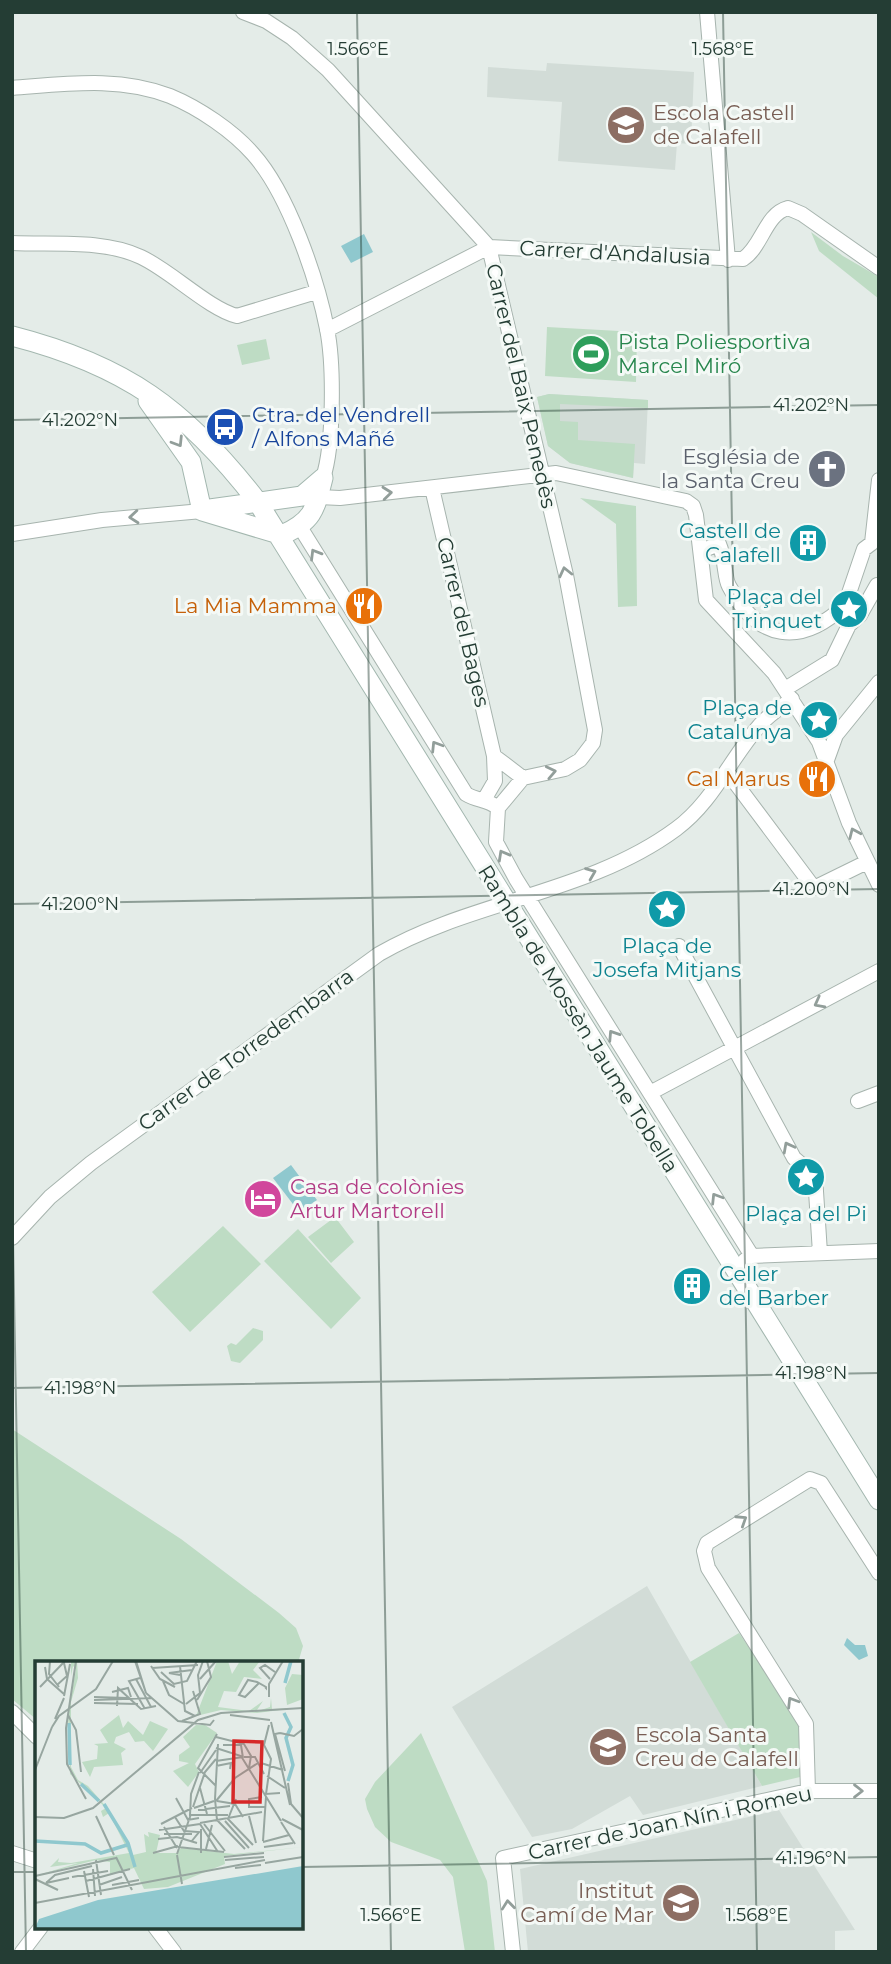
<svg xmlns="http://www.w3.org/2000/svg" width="891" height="1964" font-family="Montserrat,sans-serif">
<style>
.built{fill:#d2dcd7}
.green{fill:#bedcc4}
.water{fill:#8fc8ce}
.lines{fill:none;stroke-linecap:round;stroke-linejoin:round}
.street-casing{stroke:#a7b4ae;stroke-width:16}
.secondary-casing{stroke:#a3b7af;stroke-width:21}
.street{stroke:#fff;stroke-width:14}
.secondary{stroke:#fff;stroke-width:19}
.oneway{stroke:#929e9a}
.ticks{fill:none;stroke:#243d34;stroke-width:2;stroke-opacity:0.45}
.labels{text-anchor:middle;stroke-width:6;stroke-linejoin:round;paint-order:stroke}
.education-label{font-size:21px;fill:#785e54;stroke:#f4f9f6;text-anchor:start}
.street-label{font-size:21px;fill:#243d34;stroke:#f4f9f6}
.leisure-label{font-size:21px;fill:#27864d;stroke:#f4f9f6;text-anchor:start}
.transit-label{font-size:21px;fill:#164399;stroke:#f4f9f6;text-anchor:start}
.worship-label{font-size:21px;fill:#5b616d;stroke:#f4f9f6;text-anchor:end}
.culture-label{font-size:21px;fill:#0d838f;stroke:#f4f9f6;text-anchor:end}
.food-label{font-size:21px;fill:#c56008;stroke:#f4f9f6;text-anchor:end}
.hotel-label{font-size:21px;fill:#b23c85;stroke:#f4f9f6;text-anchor:start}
.inset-river{fill:none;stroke:#8fc8ce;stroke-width:3.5}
.inset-road{fill:none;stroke:#97a6a0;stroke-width:2}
.view{fill:#d62828;fill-opacity:0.15;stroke:#d62828;stroke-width:3.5}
.inset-edge{fill:none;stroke:#243d34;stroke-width:3.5}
.ticks-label{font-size:18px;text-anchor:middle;fill:#243d34;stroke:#f4f9f6;stroke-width:6;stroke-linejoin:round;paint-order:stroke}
</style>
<rect width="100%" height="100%" fill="#e4ece8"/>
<path class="built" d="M547,63L694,72L691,144L677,143L675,170L558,161L562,102L487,97L488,67L546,71Z
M549,394L648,400L645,464L634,463L633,478L570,463L548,446L537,397Z
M647,1586L762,1786L643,1815L630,1796L572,1829L532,1837L452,1707Z
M779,1810L855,1930L835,1931V1952H528L520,1869Z"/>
<path class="green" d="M811,232L843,256L879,277V299L819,251Z
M547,327L637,332L636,382L545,376Z
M266,339L270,359L242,365L237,345Z
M549,394L648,400V408L560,404V421L578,422V440L635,444L633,478L570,463L548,446L537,397Z
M580,498L636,506L637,606L618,607L616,524Z
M335,1217L354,1242L331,1263L308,1237Z
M223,1226L261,1264L190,1332L152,1292Z
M298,1229L361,1298L331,1329L264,1261Z
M253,1328L263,1331V1340L240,1363L231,1361L227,1346L231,1343L236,1345Z
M12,1429L181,1539L279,1613L296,1628L303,1646L298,1663H37V1720L12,1699Z
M739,1633L797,1719L801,1737L800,1777L762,1786L690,1662Z
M421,1733L487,1881L495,1952H465L453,1877L440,1860L391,1842L375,1827L367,1809L365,1799L375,1782Z"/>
<path class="water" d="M364,234L373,252L351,263L341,246Z
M291,1165L317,1200L299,1212L273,1178Z
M847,1638L855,1645H865L868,1656L859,1660L844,1645Z"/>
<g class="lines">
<defs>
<path id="street" d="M243,12L266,21L292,38L328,70L489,247L566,575L595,730L593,743L580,760L565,769L523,778L498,808
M707,12L728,260
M12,88C66,84 119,76 170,96C199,108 233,131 253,154C288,193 317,278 327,329C334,364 334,445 323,478
M12,243C53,245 103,239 141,257C171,271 209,309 237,316L316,292
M327,330L489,247L743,259C762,247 765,214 788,208L802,214L879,268
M432,488L494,756L523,778
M312,492L319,497L340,498L556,473L686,501L693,506L696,515L706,600L774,673L819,742L849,823L879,885
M300,527L466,794C477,801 488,799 498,808L496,842L516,879L752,1256
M12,534L102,520L202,511
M701,551L719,544C726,560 724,577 729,586C758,641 801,647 845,605
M845,605L864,549L872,543L879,480
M785,689L832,660L849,625L860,615L877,585
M827,760L836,735L879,682
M728,773L814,888L867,862
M484,800L495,781L494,756
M679,946L794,1158L815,1176L820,1253
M650,1093L879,971
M858,1101L879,1093
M12,1238L50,1197L91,1163L379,954C472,900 588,894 676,829C713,802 730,759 759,726C768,715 781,707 792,699
M745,1260L752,1256L879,1251
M12,1712L37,1737
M808,1791L806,1724L708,1568L704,1551L707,1543L810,1479L821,1483L879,1573
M12,1853L37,1861
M155,1927L174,1952
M22,1952L41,1927
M513,1952L503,1858L808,1791H879"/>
<path id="secondary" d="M12,336C125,365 186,409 257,501L879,1500
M148,401L191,462L202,511
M210,509L302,496L323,478
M202,511L282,535C313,521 315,510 323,478"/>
</defs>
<use href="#street" class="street-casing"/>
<use href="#secondary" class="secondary-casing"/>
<use href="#street" class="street"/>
<use href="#secondary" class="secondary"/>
</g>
<defs><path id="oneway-chevron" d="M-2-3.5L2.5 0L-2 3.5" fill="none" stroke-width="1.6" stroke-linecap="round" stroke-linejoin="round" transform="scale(1.75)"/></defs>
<g class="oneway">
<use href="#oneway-chevron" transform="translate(178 442) rotate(58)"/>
<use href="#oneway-chevron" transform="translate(387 493) rotate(-6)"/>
<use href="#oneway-chevron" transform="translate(134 517) rotate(175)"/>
<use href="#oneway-chevron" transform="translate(315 554) rotate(-121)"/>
<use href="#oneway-chevron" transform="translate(565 572) rotate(-103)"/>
<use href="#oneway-chevron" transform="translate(436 746) rotate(-122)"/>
<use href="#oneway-chevron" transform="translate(551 772) rotate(-12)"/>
<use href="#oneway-chevron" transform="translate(854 833) rotate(-114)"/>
<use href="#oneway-chevron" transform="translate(503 855) rotate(-119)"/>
<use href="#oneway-chevron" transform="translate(591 873) rotate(-22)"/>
<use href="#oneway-chevron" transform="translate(819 1003) rotate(152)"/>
<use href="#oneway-chevron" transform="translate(613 1035) rotate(-123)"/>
<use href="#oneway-chevron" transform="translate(788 1147) rotate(-118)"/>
<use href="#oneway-chevron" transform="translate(716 1198) rotate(-122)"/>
<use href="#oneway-chevron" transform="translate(742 1520) rotate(-33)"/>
<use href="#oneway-chevron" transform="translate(792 1702) rotate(-122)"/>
<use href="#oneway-chevron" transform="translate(858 1791)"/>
<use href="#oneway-chevron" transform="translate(508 1905) rotate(-96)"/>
</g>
<path class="ticks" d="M357,12L391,1952M723,12L757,1952M12,420L879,405M12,904L879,889M12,1184L26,1952M12,1388L879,1373M301,1867L879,1857M12,1872H37"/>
<defs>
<symbol id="school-disc" viewBox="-11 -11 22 22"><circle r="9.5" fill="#8d6e63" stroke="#f4f9f6"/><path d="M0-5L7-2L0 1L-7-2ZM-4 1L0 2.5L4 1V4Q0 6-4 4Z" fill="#fff"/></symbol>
<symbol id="stadium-disc" viewBox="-11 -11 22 22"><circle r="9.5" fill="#2e9e5b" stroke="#f4f9f6"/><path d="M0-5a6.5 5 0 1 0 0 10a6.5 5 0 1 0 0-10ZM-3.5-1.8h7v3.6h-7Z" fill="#fff"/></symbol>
<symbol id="bus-disc" viewBox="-11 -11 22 22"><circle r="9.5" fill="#1a4fb4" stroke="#f4f9f6"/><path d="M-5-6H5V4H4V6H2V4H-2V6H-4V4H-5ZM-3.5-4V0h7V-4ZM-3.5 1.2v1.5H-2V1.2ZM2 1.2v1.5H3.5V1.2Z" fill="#fff"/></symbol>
<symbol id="church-disc" viewBox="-11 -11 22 22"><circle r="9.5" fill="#6b7280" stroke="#f4f9f6"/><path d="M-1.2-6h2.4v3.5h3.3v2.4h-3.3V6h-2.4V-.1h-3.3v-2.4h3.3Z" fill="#fff"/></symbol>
<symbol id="building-disc" viewBox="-11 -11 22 22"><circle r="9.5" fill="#0f9aa8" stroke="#f4f9f6"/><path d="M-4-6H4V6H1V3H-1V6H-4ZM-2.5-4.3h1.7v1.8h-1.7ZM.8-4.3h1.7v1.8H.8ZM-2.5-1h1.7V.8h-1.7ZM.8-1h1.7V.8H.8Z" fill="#fff"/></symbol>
<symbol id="restaurant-disc" viewBox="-11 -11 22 22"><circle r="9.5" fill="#e8710a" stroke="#f4f9f6"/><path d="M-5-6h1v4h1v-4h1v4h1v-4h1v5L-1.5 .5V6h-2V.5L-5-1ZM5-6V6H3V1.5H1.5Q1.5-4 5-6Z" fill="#fff"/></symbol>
<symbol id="sight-disc" viewBox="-11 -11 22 22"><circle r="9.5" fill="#0f9aa8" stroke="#f4f9f6"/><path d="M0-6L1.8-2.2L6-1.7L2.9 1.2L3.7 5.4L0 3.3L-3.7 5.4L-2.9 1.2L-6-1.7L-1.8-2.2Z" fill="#fff"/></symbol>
<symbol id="hotel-disc" viewBox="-11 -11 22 22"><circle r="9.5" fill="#d1479c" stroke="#f4f9f6"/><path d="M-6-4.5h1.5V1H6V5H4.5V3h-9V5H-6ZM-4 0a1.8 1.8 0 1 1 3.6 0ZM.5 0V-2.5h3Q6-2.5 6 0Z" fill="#fff"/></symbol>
</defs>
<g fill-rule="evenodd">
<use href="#school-disc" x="604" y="103" width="44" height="44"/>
<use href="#stadium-disc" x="569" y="332" width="44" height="44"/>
<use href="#bus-disc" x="203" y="405" width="44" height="44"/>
<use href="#church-disc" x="805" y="447" width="44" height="44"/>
<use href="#building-disc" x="786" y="521" width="44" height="44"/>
<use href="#restaurant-disc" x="342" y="584" width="44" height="44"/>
<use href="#sight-disc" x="827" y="587" width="44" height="44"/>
<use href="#sight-disc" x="797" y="698" width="44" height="44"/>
<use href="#restaurant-disc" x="795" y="757" width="44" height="44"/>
<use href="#sight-disc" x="645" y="887" width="44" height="44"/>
<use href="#sight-disc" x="784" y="1155" width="44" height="44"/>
<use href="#hotel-disc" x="241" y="1177" width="44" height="44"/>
<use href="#building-disc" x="670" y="1264" width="44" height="44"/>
<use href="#school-disc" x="586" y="1725" width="44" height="44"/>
<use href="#school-disc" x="659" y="1881" width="44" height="44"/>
</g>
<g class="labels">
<g class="education-label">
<text x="653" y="120">Escola Castell<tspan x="653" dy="24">de Calafell</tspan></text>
<text x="635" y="1742">Escola Santa<tspan x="635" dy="24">Creu de Calafell</tspan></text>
<text x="654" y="1898" text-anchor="end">Institut<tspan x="654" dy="24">Camí de Mar</tspan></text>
</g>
<g class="street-label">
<text transform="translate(615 253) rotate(3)" y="7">Carrer d'Andalusia</text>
<text transform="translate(521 386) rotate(77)" y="7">Carrer del Baix Penedès</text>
<text transform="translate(463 622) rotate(77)" y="7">Carrer del Bages</text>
<text transform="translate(578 1019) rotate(58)" y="7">Rambla de Mossèn Jaume Tobella</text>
<text transform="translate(246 1050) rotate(-36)" y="7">Carrer de Torredembarra</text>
<text transform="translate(670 1823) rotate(-12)" y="7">Carrer de Joan Nín i Romeu</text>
</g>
<g class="leisure-label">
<text x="618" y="349">Pista Poliesportiva<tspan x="618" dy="24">Marcel Miró</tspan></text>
</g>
<g class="transit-label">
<text x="252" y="422">Ctra. del Vendrell<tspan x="252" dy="24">/ Alfons Mañé</tspan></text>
</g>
<g class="worship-label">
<text x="800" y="464">Església de<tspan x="800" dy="24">la Santa Creu</tspan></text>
</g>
<g class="culture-label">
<text x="781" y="538">Castell de<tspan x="781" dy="24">Calafell</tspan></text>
<text x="822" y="604">Plaça del<tspan x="822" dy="24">Trinquet</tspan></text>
<text x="792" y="715">Plaça de<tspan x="792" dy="24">Catalunya</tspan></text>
<text x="667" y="953" text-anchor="middle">Plaça de<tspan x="667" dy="24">Josefa Mitjans</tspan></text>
<text x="806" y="1221" text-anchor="middle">Plaça del Pi</text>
<text x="719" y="1281" text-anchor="start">Celler<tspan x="719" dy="24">del Barber</tspan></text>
</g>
<g class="food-label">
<text x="337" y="613">La Mia Mamma</text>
<text x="790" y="786">Cal Marus</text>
</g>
<g class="hotel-label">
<text x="290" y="1194">Casa de colònies<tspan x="290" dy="24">Artur Martorell</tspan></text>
</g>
</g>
<g transform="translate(35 1661)">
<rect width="268" height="268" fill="#e4ece8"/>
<path d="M36,0H42L43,17L36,41V106L43,119L53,125L74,149L98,194L111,191L109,173L114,176L113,171L125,174L121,192H142L146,187L199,193L268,186L189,195L190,203L133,226L109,228L99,207L75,214V201L61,199L0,215L43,202L15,206L24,197L23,201L36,202L94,192L74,152L68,156L66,150L71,147L35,113L33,53L41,8L38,5L36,15ZM182,0H193L197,13L205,0H225L218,9L227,18L209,16L201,31L189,30L183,46L214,50L228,40L222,49L223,50L235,46L236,37L237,48L261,47L222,52L186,49L161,55ZM257,13L268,14V38L252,44L250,27ZM84,54L88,67L93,60L108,74L115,60L133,68L118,90L109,80L100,81L94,71L81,76L79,82L91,88L86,92L88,104L59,106L55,116L47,101L62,98L63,85L59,83L73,82L65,69ZM161,64H170L182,72L160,103L164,111L153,126L138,110L154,102L144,100V94L155,86L148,76Z" fill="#bedcc4"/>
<path d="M268,205V267H0L4,258L63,239Z" fill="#8fc8ce"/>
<path class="inset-river" d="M250,22L256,0M249,52L256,66L251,77L258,104L253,120M34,62L35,104M46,123L64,140M69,143L93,182L100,206M0,180L50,183L66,192L92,184"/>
<path class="inset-road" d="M15,0L14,13L24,26M41,0L31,67L32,103L51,138M100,0L111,32L101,0M116,5L125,18L140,26M145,5L150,50L160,55M10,6L12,18L30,34M117,7L163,4M126,11L139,23L152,20L162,0M145,14L134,12L157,9M105,17L94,20L110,48M101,18L116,46M165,18L181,0M235,18L225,7L230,4L240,11M128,20L134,34L149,43M224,22L210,36L204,34L213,19L222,21L231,26V27L230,26M22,24L32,15L29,2M5,26L30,0M77,31L93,27L96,36M111,32L143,60L175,64L179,59M29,35L35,3M59,36L92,37M234,36V23L248,0M59,39L117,37M162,39L176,16L172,0M59,42L103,43M151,43L165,32L163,14L168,0M82,45L83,27L106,48L121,45M33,54L41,69L46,111M195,54L235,59M20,58L29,37M147,60L165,53L158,30M236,61L255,144M234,64L229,84L236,98L231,133L245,132M17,66L24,55L61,28L78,0M245,72L240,73L250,110M245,72L259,75L268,68M181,76L209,83L216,95L214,107M188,84H206L208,97M181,87L206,95L246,160M209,96H220L229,113M181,100L208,96M226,102L248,109M181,105L196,102L195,108M0,109L17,66M164,111L156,133L155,154H193M165,112L181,89M232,115L250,127M253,122L256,143L268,157M181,125L163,107L182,73M165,127L172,153M227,136L214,138V146H230M141,137L153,159L164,157M180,138L182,159L210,188M180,138L183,83M201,138L193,158L218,184M181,140L200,117L223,102M182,140L200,143L208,156M158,146L170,111L181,98M159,147L179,140M163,149L195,145M61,155L79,194M214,155L221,182M0,156L29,157L58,147L163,59L186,52L268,47M140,156L149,170L164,171L156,181M247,158L268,169M190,160L214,187M246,161L260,183M165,162L227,151M126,163L157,147M165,163L183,191M169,163L190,190M129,166L142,187M166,168V192M124,169L165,163M129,173H157M123,178L142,176L162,182M228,180L231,136M228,181L254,174M143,186L189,191M229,186L258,182M171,188L177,164M118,192L143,185M142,193L156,153M142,194L147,223M81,196L97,229M189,196L229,192M61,199L66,234M190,199L229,196M230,202L268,196M200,207L226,204M58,208L60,235M49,210L54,236M0,215L81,197M37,216L73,210M0,218L23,229M51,220L95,208M11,222L20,214L57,205M11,222L34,217M64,224L87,216M77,224L104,219M0,242L230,199"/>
<path class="view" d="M199,80L227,81L225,141H198Z"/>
<rect width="268" height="268" class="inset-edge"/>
</g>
<g class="ticks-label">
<text x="358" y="55">1.566°E</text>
<text x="723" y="55">1.568°E</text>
<text x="811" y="411">41.202°N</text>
<text x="80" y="426">41.202°N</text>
<text x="811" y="895">41.200°N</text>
<text x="80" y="910">41.200°N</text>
<text x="811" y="1379">41.198°N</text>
<text x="80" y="1394">41.198°N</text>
<text x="811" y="1864">41.196°N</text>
<text x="391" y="1921">1.566°E</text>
<text x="757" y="1921">1.568°E</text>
</g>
<rect width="891" height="1964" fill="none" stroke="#243d34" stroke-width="28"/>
</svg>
